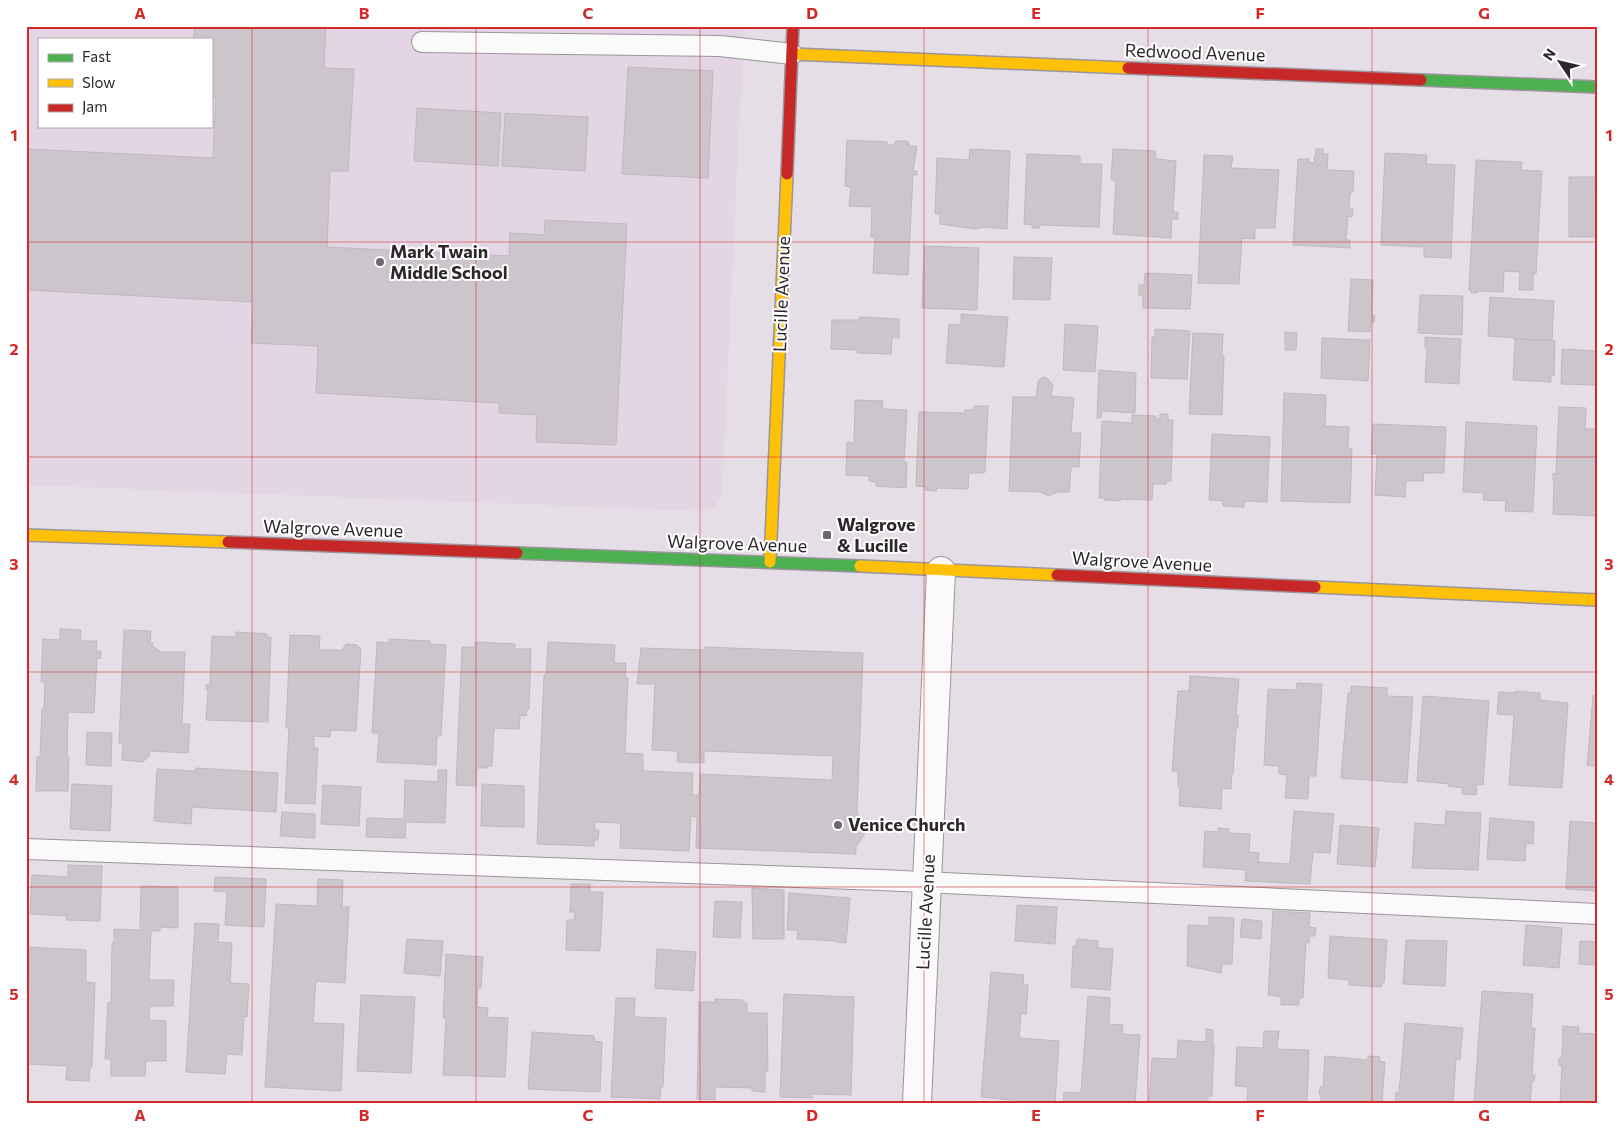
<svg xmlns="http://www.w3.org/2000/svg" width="1623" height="1129" font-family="Commissioner,sans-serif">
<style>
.built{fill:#e4d5e5;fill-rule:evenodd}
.building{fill:#ccc6cc;stroke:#bfb9bf}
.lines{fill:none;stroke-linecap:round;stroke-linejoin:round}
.lane-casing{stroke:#9b959b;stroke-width:22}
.street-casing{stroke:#9b959b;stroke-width:30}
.fast-casing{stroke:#9b959b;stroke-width:14}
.slow-casing{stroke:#9b959b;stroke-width:14}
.jam-casing{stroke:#9b959b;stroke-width:14}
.lane{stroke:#fbfafb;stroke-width:20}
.street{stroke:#fbfafb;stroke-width:28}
.fast{stroke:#4caf50;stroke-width:11}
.slow{stroke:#ffc107;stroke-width:11}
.jam{stroke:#c62828;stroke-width:11}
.grid{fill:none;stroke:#d62828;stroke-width:1;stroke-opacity:0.55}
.poi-dot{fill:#6e676e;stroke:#fff;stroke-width:2}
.labels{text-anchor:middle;stroke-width:4;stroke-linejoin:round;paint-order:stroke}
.street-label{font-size:18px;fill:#2d272d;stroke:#fff}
.poi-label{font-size:18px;font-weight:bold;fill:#2d272d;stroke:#fff;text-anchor:start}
.neatline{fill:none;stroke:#d62828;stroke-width:2}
.grid-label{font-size:16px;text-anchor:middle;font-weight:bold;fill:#d62828}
</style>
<rect width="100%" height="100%" fill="#e6dee6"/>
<path class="built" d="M26,26H744L722,494L714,508L699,511L26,485ZM39,39H211V126H39Z"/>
<path class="building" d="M194,26H326L324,68L354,69L348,171H330L327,247L509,256L510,233L544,235L545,220L627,224L616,445L536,442L537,415L499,413V403L316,393L318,346L251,343L253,302L26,290V149L213,158L216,98L211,97V39H194Z
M628,67L713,71L708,178L622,174Z
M417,108L501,113L498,166L414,161Z
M505,113L588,117L585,171L502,166Z
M847,140L887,142V145H894L896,141H907L910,146H917L913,171H917V175H913L908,275L873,273L875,237H871L872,207L849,206L851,187L845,186Z
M970,149L1010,151L1007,229L983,227L976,229L940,224V214H935L937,158L969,160Z
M1113,149L1155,151L1156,159L1176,161L1173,212H1178V219H1172L1171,238L1113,234L1116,180H1111Z
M1316,149H1323V154H1328L1327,170L1354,171L1353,192L1350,193L1349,209H1353L1352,217L1348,216L1346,240H1350V248L1293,245L1298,159H1309V162L1314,163Z
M1385,153L1427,155L1426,164L1455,165L1451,258L1424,257V247L1381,245Z
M1027,154L1080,156V164H1102L1099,227L1040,225L1039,228H1032V225L1024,224Z
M1204,155L1233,156L1231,168L1279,170L1275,228H1255V239L1242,238L1239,284L1198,283Z
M1476,160L1522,162L1521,170L1542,171L1536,274L1533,273V290H1519L1520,272L1504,271L1503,292L1478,291V293H1471L1472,290H1469Z
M1569,177H1595V188H1597V237H1569Z
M924,246L979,248L977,310L922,308Z
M1014,257L1052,258L1050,300L1013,299Z
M1145,273L1192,275L1190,309L1143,308V295H1139V285H1144Z
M1351,279L1373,280L1372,315L1375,316L1374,322H1371L1370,332L1348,331Z
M1420,295L1463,296L1462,335L1418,333Z
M1490,297L1554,301L1552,340L1515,339V338L1488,336Z
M961,314L1008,317L1004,367L946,363L949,324L961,325Z
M860,317L899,319V338L892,337L891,354L857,353L858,350L831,349L832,320H859Z
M1065,324L1098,326L1095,372L1063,370Z
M1155,329L1190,331L1187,379L1151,378L1152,337H1155Z
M1285,332L1297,333L1296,350H1285Z
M1193,333L1223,334L1222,355L1224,356L1222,415L1189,414Z
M1425,337L1461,339L1459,384L1425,382L1427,348H1425Z
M1322,338L1370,340L1368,381L1321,378Z
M1515,339L1555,341L1554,376L1551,375V382L1513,380Z
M1562,349L1597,351V385L1561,384Z
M1099,370L1136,373L1135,413L1102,411L1101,418H1097Z
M1043,377L1047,378L1053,385L1051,396L1074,398L1071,433H1081L1079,467H1071L1069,492H1058L1048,496L1041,492L1009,491L1013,397H1036L1038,381Z
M1284,393L1326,395L1325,426L1349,427L1348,448L1352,449L1350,503L1281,501Z
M855,400L883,401L882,409L907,410L904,462H907L906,488L876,486V482L869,481V476L846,475L847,442L854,443Z
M974,406H988L985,472L983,473H969L968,489L937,488L936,491L925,490L926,487L916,486L919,412L965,413V410H974Z
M1559,407L1586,408L1585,429H1597V516L1553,514L1554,481H1553V473L1556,474Z
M1160,414H1168V420H1173L1171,481H1167L1166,484H1153L1152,500L1121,499L1120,501L1104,500L1105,498H1099L1102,421L1132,423V415L1156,416V419H1160Z
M1466,422L1537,426L1533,512L1505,511L1506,501L1483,500L1484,493L1463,492Z
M1373,424L1446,427L1444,473H1424L1423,481H1406L1405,497L1375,495L1377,454H1371Z
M1212,434L1270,437L1267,502L1244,501V507L1223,506V501L1209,500Z
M60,629L81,630L80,641H97L96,651H101L100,659L97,658L94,713L68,712L67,758L69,757L68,791H36L37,757H40L42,709L44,710L45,682H41L43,639L60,640Z
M124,630L151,631L150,643H153L152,646L161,652H185L182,724H190L188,753L150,751L149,756L143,762L122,760L123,743H119Z
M236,632L267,634V637H271L268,722L206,720L208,690L206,689V685H210L212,636L236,637Z
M290,635L320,636L319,650H342L346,644L357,645L361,649L356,731L331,730L330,737L314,736V748H318L315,804L285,803L289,728H286Z
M389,639L430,641V644L446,645L441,736H437L436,765L377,762L379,733H372L377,642L390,643Z
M475,642L515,644V649H531L529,709H527L526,716L520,715L519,729L494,728L492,766H488L487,768H477L476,786L456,785L462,647H475Z
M548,642L615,645L614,663H626L625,678H628L625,753L643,754V771L693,773L692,795H699L700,774L832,780L833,756L704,751V763L677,762L678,751L652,750L655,684H637L641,648L705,650L704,647L863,653L857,813L867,830L856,847V854L696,848L697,817L691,816L689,851L620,848L621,823L595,822V830H599L598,840H594V846L537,844L544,675H546Z
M26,663H29L26,716Z
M1190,676L1239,679L1236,715H1238V728H1236L1233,774H1232L1231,789L1222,788L1221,809L1179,806L1180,787H1178V772L1172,771L1178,691H1189Z
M1297,683L1322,684L1316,776H1309L1308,799L1285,798L1287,775L1279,774V766L1264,765L1268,689L1296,690Z
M1351,686L1387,688V696L1413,697L1407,783L1341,778L1348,693H1351Z
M1516,691L1540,693V700L1568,703L1562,788L1509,785L1514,715L1497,714L1499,692L1515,693Z
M1593,695H1597V766L1587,765Z
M1423,696L1489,701L1483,785L1477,784L1476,795L1462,794L1463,788L1448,786L1449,784L1417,781Z
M87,732L112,733L111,766L86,765Z
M196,768L278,773L276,812L192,807L191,824L154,821L157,769L196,771Z
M438,770H447L445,823L406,822L405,838L366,837L367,818L404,819L405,780L438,782Z
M72,784L112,786L110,831L70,829Z
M482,784L524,786V827L481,826Z
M323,785L361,787L359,826L321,824Z
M1294,811L1334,814L1330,853L1313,852L1310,884L1245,881L1246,870L1203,867L1205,831L1218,832V828L1229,829L1228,833L1250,834L1249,852L1259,853L1258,862L1290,864Z
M1446,811L1481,813L1478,870L1412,868L1415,823L1445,825Z
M282,812L315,814V838L280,836Z
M1490,818L1534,822L1533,844L1526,843L1525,861L1487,859Z
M1570,821L1597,823V891L1566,889Z
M1340,825L1379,828L1375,867L1337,864Z
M68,865L102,866L100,921L66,920L67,916L30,914L32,875L68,877Z
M215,877L266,879L264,927L225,925L227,892L214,891Z
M318,879L343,880L342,907H349L345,983L316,981L313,1023L344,1024L341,1091L265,1087L276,904L317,906Z
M571,884H590V892H603L600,951L566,950L567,920H574L575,912H570Z
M141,886L178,887V928L160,927V931H151L149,980H174L173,1006H150L149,1020L166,1021V1061H146L145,1076H111V1059H105L108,1002L111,1003L112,943L114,944V929L140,930Z
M752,888L784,890V939H753Z
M789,893L850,898L846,943L836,942V941L797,939L798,930H787Z
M715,901L742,902L740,938L713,937Z
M1017,905L1057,907L1055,944L1015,941Z
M1273,911L1310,913L1309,927L1316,928L1315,936H1310L1309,943L1306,942L1303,998H1299V1005H1281V997L1268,995Z
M1209,917L1234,918L1232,964H1222L1221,973L1187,966L1188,925L1209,926Z
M1242,919L1262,921L1261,939L1240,937Z
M195,923L219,924L218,942L232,943L230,983L249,984L247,1017L244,1016L242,1055L227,1054L225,1074L186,1072Z
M1526,925L1562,928L1559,968L1523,965Z
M1330,936L1387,940L1384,983L1382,982L1381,987L1349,985V980L1328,978Z
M407,939L443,941L440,976L404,973Z
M1077,939L1098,941V948L1113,949L1110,990L1071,987L1073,946H1076Z
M1406,940L1447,941L1445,986L1403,984Z
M1580,941L1597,942V965L1579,964Z
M30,947L86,950V982L95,983L92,1067H90L89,1081L66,1080L67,1066L26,1064Z
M657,949L696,952L693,991L655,988Z
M446,954L483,957L481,988H478L477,1007L488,1008L487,1017L508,1018L505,1077L443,1075L446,1018H443Z
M991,972L1024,975L1023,985H1028L1026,1014H1021L1019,1038L1059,1041L1055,1103H1010V1100L981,1097Z
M1482,991L1533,994L1531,1028H1535L1532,1074L1535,1075L1534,1081H1532L1530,1103H1474Z
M784,994L854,997L851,1095L812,1094V1098L780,1097Z
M361,995L415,997L411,1073L357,1071Z
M1088,996L1110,998L1109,1024L1123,1025L1122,1034L1140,1035L1135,1103H1063L1064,1092L1081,1093Z
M616,998H635L634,1017L666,1018L663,1087H661L660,1099L611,1097Z
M715,999L743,1000L742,1003H747V1013H767L768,1071H765V1092L752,1091V1088L715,1087V1100L697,1099L699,1002H715Z
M1405,1023L1463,1028L1460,1060L1456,1059L1453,1103L1395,1102L1396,1092L1399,1093Z
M1563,1026L1579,1027L1578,1033L1597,1034V1103H1560L1562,1066L1559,1065V1058H1562Z
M1206,1029L1213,1030V1044H1214L1212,1096H1208V1103H1149L1152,1058L1177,1059L1178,1040L1206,1042Z
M1264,1031H1279L1277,1049L1309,1050L1307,1103H1247L1248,1087L1235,1086L1237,1047L1263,1048Z
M532,1032L594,1036L595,1041L602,1042L600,1092L528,1089Z
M1325,1056L1368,1060V1056L1380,1057L1379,1061L1385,1062L1382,1103H1321V1095L1319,1094L1320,1087H1323Z"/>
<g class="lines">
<defs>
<path id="lane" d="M422,42L720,46L792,54
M26,849L881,880L1597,914"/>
<path id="street" d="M917,1103L941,571"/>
<path id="fast" d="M1421,80L1597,87
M517,553L860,566"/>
<path id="slow" d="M792,54L1128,68
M26,535L228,542
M770,562L787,174
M860,566L1057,575
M1315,587L1597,600"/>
<path id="jam" d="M1128,68L1421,80
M787,174L793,26
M228,542L517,553
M1057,575L1315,587"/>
</defs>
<use href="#lane" class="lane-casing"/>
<use href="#street" class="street-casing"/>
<use href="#fast" class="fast-casing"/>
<use href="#slow" class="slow-casing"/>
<use href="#jam" class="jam-casing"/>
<use href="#lane" class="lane"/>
<use href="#street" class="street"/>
<use href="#fast" class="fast"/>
<use href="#slow" class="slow"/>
<use href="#jam" class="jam"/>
</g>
<path class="grid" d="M252,26V1103M476,26V1103M700,26V1103M924,26V1103M1148,26V1103M1372,26V1103M26,242H1597M26,457H1597M26,672H1597M26,887H1597"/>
<g class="poi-dot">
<circle cx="380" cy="262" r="5"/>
<rect x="822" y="530" width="10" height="10" rx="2.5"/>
<circle cx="838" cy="825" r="5"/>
</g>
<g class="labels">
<g class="street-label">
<text transform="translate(1195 53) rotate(2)" y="6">Redwood Avenue</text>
<text transform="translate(782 294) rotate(-88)" y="6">Lucille Avenue</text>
<text transform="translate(333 529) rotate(2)" y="6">Walgrove Avenue</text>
<text transform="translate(737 544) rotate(2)" y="6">Walgrove Avenue</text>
<text transform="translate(1142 562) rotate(3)" y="6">Walgrove Avenue</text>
<text transform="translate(926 912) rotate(-87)" y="6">Lucille Avenue</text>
</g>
<g class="poi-label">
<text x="390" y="258">Mark Twain<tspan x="390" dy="21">Middle School</tspan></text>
<text x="837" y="531">Walgrove<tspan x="837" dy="21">&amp; Lucille</tspan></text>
<text x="848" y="831">Venice Church</text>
</g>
</g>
<rect width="1623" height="1129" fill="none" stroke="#ffffff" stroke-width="55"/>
<rect x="38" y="38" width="175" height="90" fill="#ffffff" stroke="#aba9ab"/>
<rect x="48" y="54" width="25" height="8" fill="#4caf50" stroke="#aba9ab"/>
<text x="82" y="62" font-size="15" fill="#2d272d">Fast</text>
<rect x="48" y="79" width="25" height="8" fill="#ffc107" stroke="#aba9ab"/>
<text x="82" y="88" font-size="15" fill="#2d272d">Slow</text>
<rect x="48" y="104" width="25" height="8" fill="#c62828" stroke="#aba9ab"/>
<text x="82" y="112" font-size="15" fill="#2d272d">Jam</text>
<g transform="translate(1560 62) rotate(305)" stroke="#ffffff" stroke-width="4" paint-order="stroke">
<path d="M0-4L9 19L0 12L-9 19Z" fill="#2d272d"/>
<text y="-8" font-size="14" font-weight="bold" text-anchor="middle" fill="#2d272d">N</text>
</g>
<rect x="28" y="28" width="1568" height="1074" class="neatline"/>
<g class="grid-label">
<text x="140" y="19">A</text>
<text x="364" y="19">B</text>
<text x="588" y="19">C</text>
<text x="812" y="19">D</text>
<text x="1036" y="19">E</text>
<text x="1260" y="19">F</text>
<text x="1484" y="19">G</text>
<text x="14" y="141">1</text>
<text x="1609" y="141">1</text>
<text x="14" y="355">2</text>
<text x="1609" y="355">2</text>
<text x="14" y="570">3</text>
<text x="1609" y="570">3</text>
<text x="14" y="785">4</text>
<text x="1609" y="785">4</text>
<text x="14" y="1000">5</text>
<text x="1609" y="1000">5</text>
<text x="140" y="1121">A</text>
<text x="364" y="1121">B</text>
<text x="588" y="1121">C</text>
<text x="812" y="1121">D</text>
<text x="1036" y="1121">E</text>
<text x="1260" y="1121">F</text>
<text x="1484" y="1121">G</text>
</g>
</svg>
